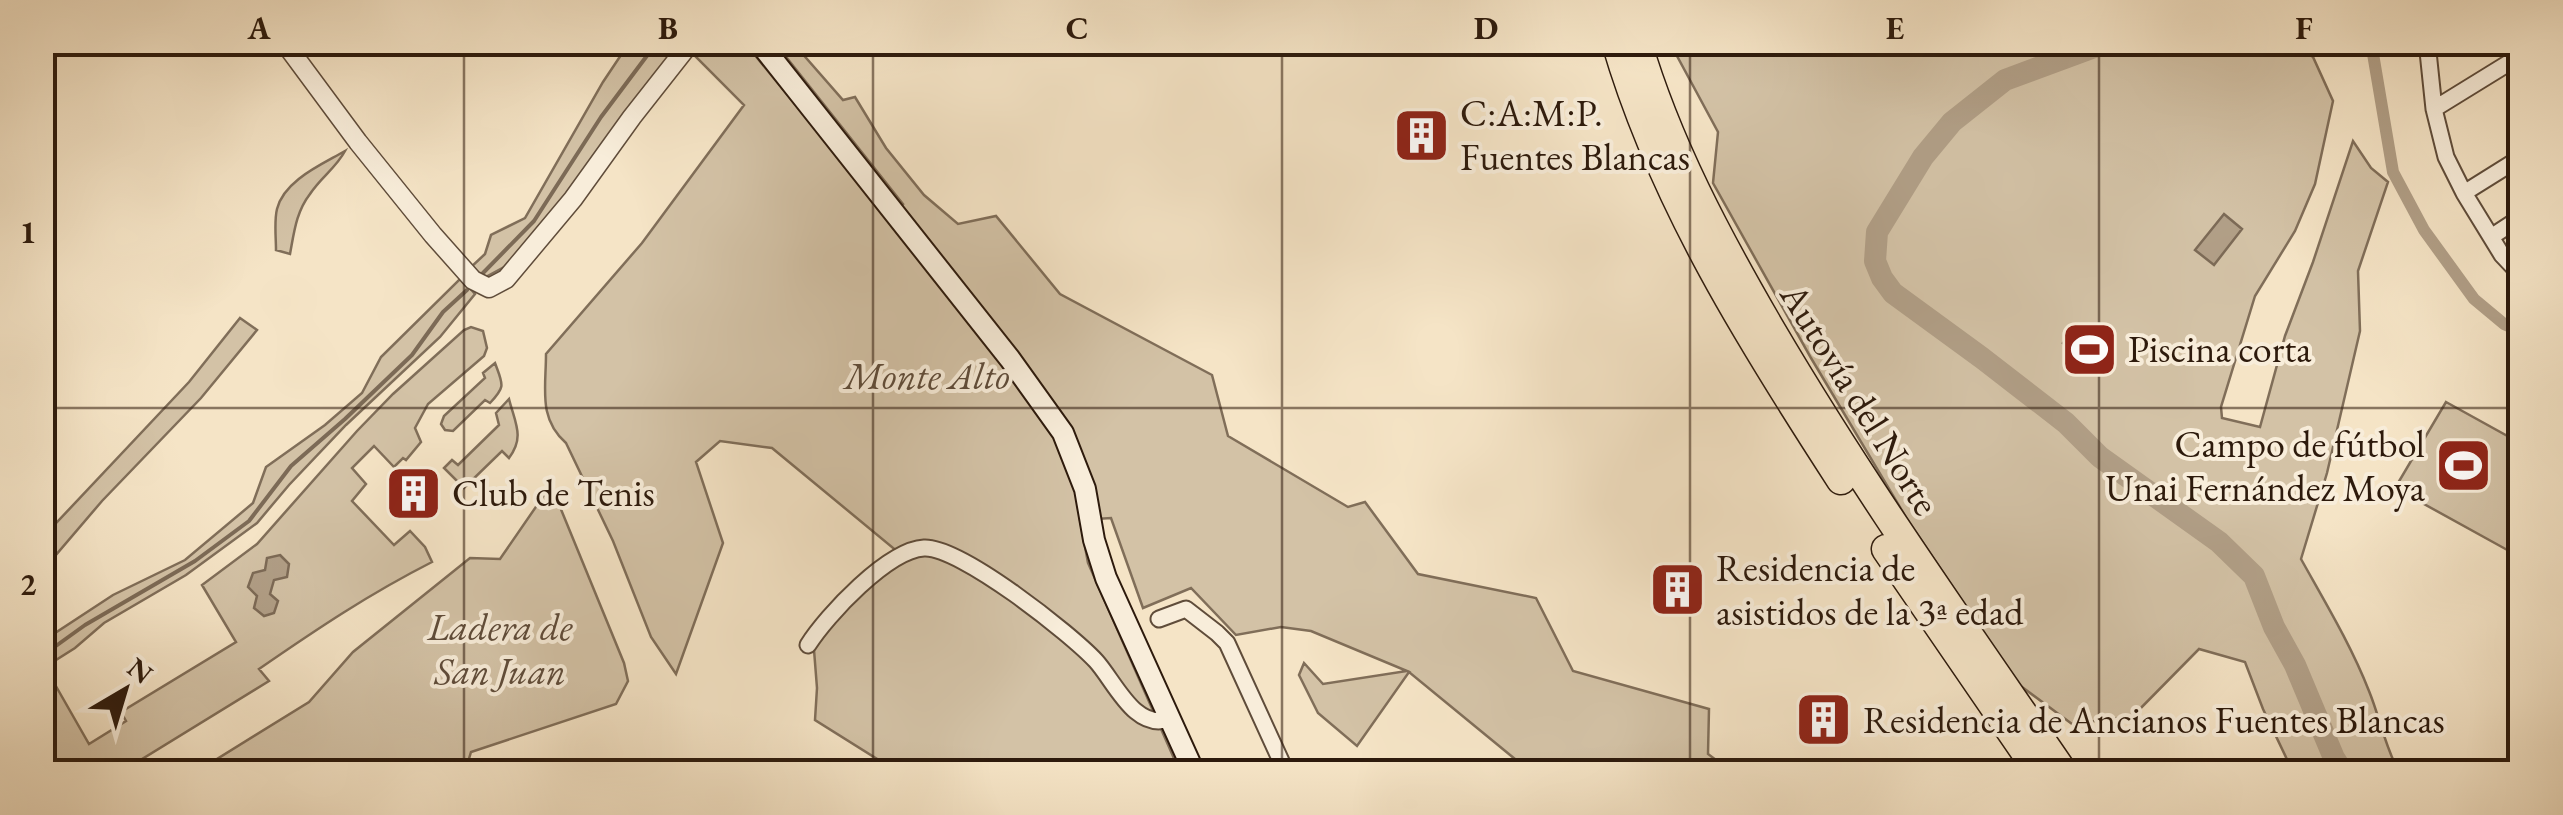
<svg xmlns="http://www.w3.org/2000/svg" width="2563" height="815" font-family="'EB Garamond',serif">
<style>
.green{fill:#d3c2a6;stroke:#806e59;stroke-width:2.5}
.water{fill:#b19f87;stroke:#7c6a56;stroke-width:2.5}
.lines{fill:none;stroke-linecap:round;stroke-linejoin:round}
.stream{stroke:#7c6a56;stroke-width:4}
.canal{stroke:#b19f87;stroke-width:12}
.river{stroke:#b19f87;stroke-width:22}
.pedestrian-casing{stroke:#5f4c3a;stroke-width:15}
.minor-casing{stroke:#5f4c3a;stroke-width:19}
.tertiary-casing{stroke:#5f4c3a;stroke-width:21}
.secondary-casing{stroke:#2d1a0c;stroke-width:24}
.motorway-casing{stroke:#2d1a0c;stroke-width:31}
.pedestrian{stroke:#f8edda;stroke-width:11}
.minor{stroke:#f8edda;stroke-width:15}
.tertiary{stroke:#f8edda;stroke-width:18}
.secondary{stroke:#f8edda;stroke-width:20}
.motorway{stroke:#f5e4c6;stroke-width:28}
.grid{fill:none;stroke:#2d1a0c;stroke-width:2.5;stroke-opacity:0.55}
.labels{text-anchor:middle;stroke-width:8;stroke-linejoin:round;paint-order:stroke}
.poi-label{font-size:38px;fill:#2d1a0c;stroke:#f8edda;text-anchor:start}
.park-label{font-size:38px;font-style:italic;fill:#5f4c3a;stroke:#f8edda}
.street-label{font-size:38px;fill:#2d1a0c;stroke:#f8edda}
.neatline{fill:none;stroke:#2d1a0c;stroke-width:4}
.grid-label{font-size:32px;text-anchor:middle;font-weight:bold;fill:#2d1a0c}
</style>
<rect width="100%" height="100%" fill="#f5e4c6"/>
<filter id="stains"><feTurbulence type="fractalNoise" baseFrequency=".002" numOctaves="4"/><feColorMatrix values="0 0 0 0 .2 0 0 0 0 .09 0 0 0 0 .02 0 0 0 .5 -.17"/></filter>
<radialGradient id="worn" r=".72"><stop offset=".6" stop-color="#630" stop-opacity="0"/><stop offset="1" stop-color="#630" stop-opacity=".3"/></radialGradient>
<path class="green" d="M2274,42L2285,49L2289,43L2313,57L2333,101L2315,184L2295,231L2255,296L2221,407L2222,418L2260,427L2285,336L2313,262L2353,141L2371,168L2388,182L2358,271L2360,331L2327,473L2301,559C2325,602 2351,645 2369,691C2380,718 2385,747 2399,772H2293L2263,709L2245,662L2199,649L2133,716L2072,724L2018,684L1907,519L1811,358L1713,183L1718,132L1670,43Z
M629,43H680L574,186L506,266L482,279L470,268L485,254L491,235L525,218L603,82Z
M722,43H745L888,218L903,204L775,43H793L843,100L855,97L886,148L924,195L958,224L996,216L1060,294L1212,375L1228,436L1348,507L1365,502L1418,574L1536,598L1573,671L1709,709L1708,754L1732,772H1528L1521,764L1409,672L1357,746L1318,713L1299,675L1304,663L1323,684L1407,671L1311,631L1281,627L1236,635L1191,588L1143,608L1111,518L1080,520L1088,563L1180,772H838L877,759L815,720L817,688L813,637L898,552L772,448L720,441L696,462L723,543L676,674L651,637L613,541L566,443C538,418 546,389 546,354L642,243L744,105L694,55Z
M345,151C336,168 321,177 310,194C296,212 294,233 290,254L276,250C276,237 274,221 277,209C284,180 323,164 345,151Z
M461,278L475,294L440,337L346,425L289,485L257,523L186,575L104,623L75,648L45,667L89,744L126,721L121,712L236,642L202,585L257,544L357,431L393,394L464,330L471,327L483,331L487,348L484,356L428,404L415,428L421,442L406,460L403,458L394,467L374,446L352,468L366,484L352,501L394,545L410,531L425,547L432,562C369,594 317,629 259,669L269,681L121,772H43V641L113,595L185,560L253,503L266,467L325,425L362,393L381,357Z
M240,318L257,330L201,398L102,501L43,570V537L189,382Z
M495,363C503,385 506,386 490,403L485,400L453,431L445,430L441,424L444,416L485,378L483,373Z
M509,399C515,423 525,437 509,458L502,451L464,488L444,468L452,460L458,465L499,425L496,413Z
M2446,402L2520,443V557L2395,488Z
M551,485L624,663L628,681L616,704L471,752L465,772H196L309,702L353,652L470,558L500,559Z"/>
<path class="water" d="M2224,214L2242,229L2214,265L2195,250Z
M2078,325L2114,354L2099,372L2063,343Z
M280,555L289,564L287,577L274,580L270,594L278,601L274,613L264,616L254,608L257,596L248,587L253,573L265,570L267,558Z"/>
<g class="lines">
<path class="stream" d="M483,273L534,221L601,117L652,49L661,42
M42,656L85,625L195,561L249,521L291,466L345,419L412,355L443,312L467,290"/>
<path class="canal" d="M2371,42L2393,172L2424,230L2474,299L2504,324L2520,331"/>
<path class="river" d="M2108,42L2005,80L1952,122L1923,157L1877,232L1875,261L1882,278L1893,293L1982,358L2066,423L2100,457L2219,542L2254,576L2274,627L2295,665L2334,758L2343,772"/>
<defs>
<path id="pedestrian" d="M2514,42L2520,53"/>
<path id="minor" d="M2427,42L2434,109L2446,157L2464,193L2502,255L2520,274
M2434,109L2520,56
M2464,193L2520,158
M2491,237L2520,218
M1159,619L1186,609L1217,633L1227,643L1286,772
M808,645C827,615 888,550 924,548C960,546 1071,634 1096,661C1115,682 1135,731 1169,719"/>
<path id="tertiary" d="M284,42L358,142L433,235L473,280L489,288L506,279L573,199L632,117L691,42"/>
<path id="secondary" d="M759,42L1010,359L1063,433L1085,489L1094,540L1106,578L1194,772"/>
<path id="motorway" d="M1616,42C1662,200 1752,343 1841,480
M1637,42C1667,144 1718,239 1771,330C1861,483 1963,626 2063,772
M1886,549L2039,772"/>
</defs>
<use href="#pedestrian" class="pedestrian-casing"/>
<use href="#minor" class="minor-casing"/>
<use href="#tertiary" class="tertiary-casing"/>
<use href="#secondary" class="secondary-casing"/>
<use href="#motorway" class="motorway-casing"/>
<use href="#pedestrian" class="pedestrian"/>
<use href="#minor" class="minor"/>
<use href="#tertiary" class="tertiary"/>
<use href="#secondary" class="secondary"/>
<use href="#motorway" class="motorway"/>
</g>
<path class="grid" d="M464,42V772M873,42V772M1282,42V772M1690,42V772M2099,42V772M42,408H2520"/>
<defs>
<symbol id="building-square" viewBox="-11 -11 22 22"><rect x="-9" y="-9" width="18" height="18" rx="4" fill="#8f2418" stroke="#f8edda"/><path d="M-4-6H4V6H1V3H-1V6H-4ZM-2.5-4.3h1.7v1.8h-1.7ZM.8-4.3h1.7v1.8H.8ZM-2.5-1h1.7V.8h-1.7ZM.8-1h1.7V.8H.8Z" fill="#fff"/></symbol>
<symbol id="stadium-square" viewBox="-11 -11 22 22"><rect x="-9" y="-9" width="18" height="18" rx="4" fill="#8f2418" stroke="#f8edda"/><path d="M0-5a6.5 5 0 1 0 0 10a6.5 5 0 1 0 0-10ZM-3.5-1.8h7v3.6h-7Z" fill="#fff"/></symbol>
</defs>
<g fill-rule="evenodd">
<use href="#building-square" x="1390" y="104" width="63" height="63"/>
<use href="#stadium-square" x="2058" y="318" width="63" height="63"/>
<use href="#stadium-square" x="2432" y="434" width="63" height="63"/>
<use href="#building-square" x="382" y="462" width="63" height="63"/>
<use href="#building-square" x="1646" y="558" width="63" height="63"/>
<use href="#building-square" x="1792" y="688" width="63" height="63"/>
</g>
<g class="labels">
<g class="poi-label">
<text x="1460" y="126">C:A:M:P.<tspan x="1460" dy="44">Fuentes Blancas</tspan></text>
<text x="2128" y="362">Piscina corta</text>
<text x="2425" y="457" text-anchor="end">Campo de fútbol<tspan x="2425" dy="44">Unai Fernández Moya</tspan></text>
<text x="452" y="506">Club de Tenis</text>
<text x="1716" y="581">Residencia de<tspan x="1716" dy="44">asistidos de la 3ª edad</tspan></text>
<text x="1863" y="733">Residencia de Ancianos Fuentes Blancas</text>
</g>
<g class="park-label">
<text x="927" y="389">Monte Alto</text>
<text x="500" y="640">Ladera de<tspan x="500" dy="44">San Juan</tspan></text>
</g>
<g class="street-label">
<text transform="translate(1860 399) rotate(58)" y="13">Autovía del Norte</text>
</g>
</g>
<rect width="2563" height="815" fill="none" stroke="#f5e4c6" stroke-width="110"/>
<g transform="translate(125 690) rotate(38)" stroke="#f8edda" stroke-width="8" paint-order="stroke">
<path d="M0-8L18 38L0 25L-18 38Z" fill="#2d1a0c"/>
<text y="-15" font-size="28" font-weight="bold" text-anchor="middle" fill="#2d1a0c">N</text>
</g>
<rect x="55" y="55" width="2453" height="705" class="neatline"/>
<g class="grid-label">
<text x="259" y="39">A</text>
<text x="668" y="39">B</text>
<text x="1077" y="39">C</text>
<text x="1486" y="39">D</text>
<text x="1895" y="39">E</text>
<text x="2304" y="39">F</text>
<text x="28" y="243">1</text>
<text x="28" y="595">2</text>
</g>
<rect width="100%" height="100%" filter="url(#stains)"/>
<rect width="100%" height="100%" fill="url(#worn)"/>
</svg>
